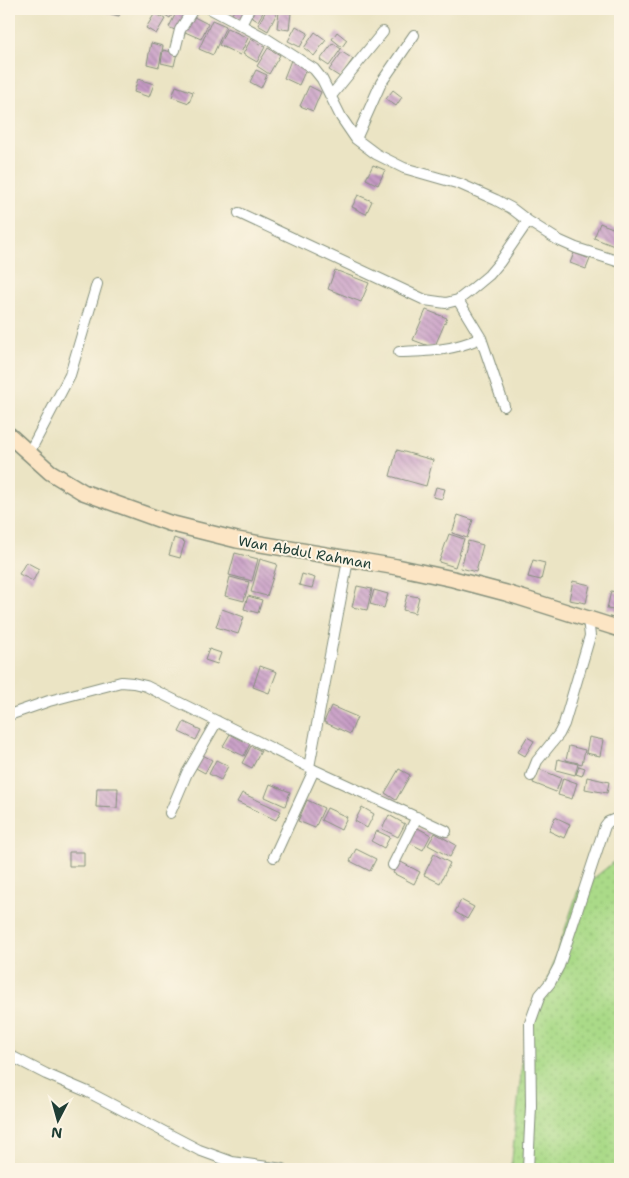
<svg xmlns="http://www.w3.org/2000/svg" width="629" height="1178" font-family="'Shantell Sans',sans-serif">
<style>
.park{fill:url(#park-dots);stroke:#648c5e}
.building{fill:url(#building-back-hatch)}
.lines{fill:none;stroke-linecap:round;stroke-linejoin:round}
.street-casing{stroke:#85907c;stroke-width:12}
.secondary-casing{stroke:#85907c;stroke-width:18}
.street{stroke:#fff;stroke-width:10}
.secondary{stroke:#fce5c4;stroke-width:15}
.labels{text-anchor:middle;stroke-width:4;stroke-linejoin:round;paint-order:stroke}
.street-label{font-size:14px;fill:#1f3d34;stroke:#fcf5e5}
</style>
<defs>
<pattern id="park-dots" width="8" height="8" patternUnits="userSpaceOnUse" patternTransform="scale(1.25)"><rect width="8" height="8" fill="#aada88"/><path d="M2 2h.1M6 6h.1" fill="none" stroke="#92bc76" stroke-width="1.8" stroke-linecap="round"/></pattern>
<pattern id="building-back-hatch" width="6" height="6" patternUnits="userSpaceOnUse" patternTransform="scale(1.25)"><rect width="6" height="6" fill="#c79bc6"/><path d="M-1 5l2 2M0 0l6 6M5-1l2 2" fill="none" stroke="#a180a2"/></pattern>
</defs>
<rect width="100%" height="100%" fill="#fcf5e5"/>
<filter id="ink" filterUnits="userSpaceOnUse"><feTurbulence type="fractalNoise" baseFrequency=".02" numOctaves="2"/><feDisplacementMap in="SourceGraphic" scale="10" xChannelSelector="R" yChannelSelector="G"/><feConvolveMatrix kernelMatrix="1 2 1 2 8 2 1 2 1" color-interpolation-filters="sRGB"/></filter>
<filter id="wash" filterUnits="userSpaceOnUse"><feTurbulence type="fractalNoise" baseFrequency=".0096" numOctaves="4" result="noise"/><feDisplacementMap in="SourceGraphic" scale="20" xChannelSelector="R" yChannelSelector="G"/><feGaussianBlur stdDeviation="1.12" result="paint"/><feColorMatrix in="noise" values="0 0 0 0 0 0 0 0 0 0 0 0 0 0 0 0 0 1.4 0 .05"/><feComposite in="paint" operator="in"/></filter>
<g filter="url(#wash)">
<rect width="100%" height="100%" fill="#ebe4c4"/>
<path class="park" d="M620,857V1169H511L523,1054L578,891Z"/>
<g id="blocks">
<path class="building" d="M109,9H122L119,16L107,13Z
M162,9H176L170,18L160,12Z
M178,9L190,14L180,33L169,27Z
M235,9H248L242,20L232,14Z
M250,9H265L258,21L247,15Z
M267,9H275L278,11L268,31L258,25Z
M279,12L291,13L289,30L277,28Z
M155,13L165,19L156,34L146,28Z
M192,16L208,24L201,39L185,32Z
M212,20L226,26L213,55L199,49Z
M296,26L308,33L300,47L288,41Z
M227,28L248,38L240,55L219,45Z
M315,32L326,40L314,56L304,48Z
M337,32L347,40L342,47L332,39Z
M251,39L265,47L257,62L243,54Z
M151,43L163,46L159,67L147,64Z
M333,43L341,49L329,66L320,60Z
M268,48L280,55L269,74L257,66Z
M163,50L177,53L174,66L161,63Z
M342,52L353,59L340,77L329,70Z
M291,60L307,67L299,85L284,78Z
M256,70L267,75L261,88L250,82Z
M138,79L154,84L149,97L134,92Z
M176,86L193,92L189,103L172,97Z
M309,86L321,92L313,111L300,106Z
M393,90L402,97L396,106L386,99Z
M373,165L385,170L378,185L366,179Z
M358,195L372,201L366,214L352,207Z
M600,223L620,231L619,248L594,238Z
M574,253L590,259L586,269L570,263Z
M335,270L369,283L361,302L328,289Z
M426,310L447,318L434,348L413,340Z
M397,450L433,460L426,486L390,476Z
M436,487L445,489L442,499L433,497Z
M458,515L473,520L467,538L452,533Z
M449,534L464,539L455,567L439,562Z
M174,538L185,542L180,558L169,555Z
M468,541L483,545L476,572L461,568Z
M235,553L258,559L252,581L229,575Z
M260,559L277,564L267,596L251,592Z
M533,560L545,563L541,580L528,577Z
M26,562L39,569L33,581L19,574Z
M302,574L315,578L312,588L299,585Z
M230,577L249,582L244,601L225,596Z
M573,581L590,585L586,603L569,600Z
M357,586L372,589L367,610L352,607Z
M374,590L388,594L384,608L370,604Z
M611,591L620,593V611L607,609Z
M407,595L419,597L415,613L403,610Z
M248,596L262,600L258,613L244,609Z
M222,609L244,617L238,634L216,627Z
M209,649L221,653L217,664L205,660Z
M260,666L277,672L269,693L253,687Z
M331,706L357,717L350,734L324,722Z
M184,722L201,730L196,740L179,732Z
M230,734L250,744L244,756L223,746Z
M527,737L534,741L525,756L518,752Z
M589,737L603,740L600,756L586,753Z
M251,746L261,751L252,768L242,763Z
M569,746L585,750L582,764L566,760Z
M199,753L212,760L205,773L192,766Z
M558,759L578,764L575,775L556,770Z
M216,760L228,766L221,780L209,774Z
M579,766L585,768L582,776L576,774Z
M399,769L410,775L396,800L385,793Z
M539,769L561,778L556,792L533,783Z
M587,777L609,782L607,793L585,789Z
M563,778L577,783L572,799L558,795Z
M270,784L290,792L285,806L265,797Z
M97,788H118L117,808L96,807Z
M242,793L281,811L276,820L237,802Z
M307,800L324,808L315,828L298,821Z
M362,807L374,814L367,828L355,821Z
M327,808L347,817L341,830L321,820Z
M389,815L405,824L398,837L382,829Z
M555,817L570,824L564,838L549,831Z
M416,827L431,835L423,850L408,842Z
M377,831L390,837L384,848L371,841Z
M435,833L456,845L450,857L428,845Z
M356,849L376,859L370,871L350,861Z
M69,852H84V866H69Z
M434,854L450,863L440,883L424,875Z
M399,861L420,872L414,884L393,873Z
M461,900L474,907L467,919L455,912Z"/>
</g>
</g>
<g filter="url(#ink)">
<use href="#blocks" fill-opacity="0" stroke="#85907c" stroke-width="1"/>
<g class="lines">
<defs>
<path id="street" d="M211,9L267,39L314,69L322,79L341,117L356,139L376,154L404,168L460,184L496,200L511,208L528,221L558,240L576,248L620,262
M241,25L249,9
M175,50L180,30L193,9
M331,96L383,32
M356,139L381,83L414,35
M239,213L425,300L446,303L458,300L471,290L489,275L500,262L528,221
M458,300L481,338L504,406
M399,352C432,351 450,351 481,338
M29,453L70,375L97,284
M9,715L49,701L121,682L133,683L146,686L309,767
M314,770L446,831
M531,776L537,761L559,734L564,724L590,636L588,619
M170,813L187,773L217,721
M274,857L314,770L309,767L348,560
M393,865L417,817
M9,1055L46,1074L88,1092L199,1150L232,1162L283,1169
M528,1169L531,1106L530,1023L540,995L550,983L559,966L605,826L608,822L620,817"/>
<path id="secondary" d="M9,435L50,472L83,492L169,523L237,540L397,567L453,579L506,593L620,629"/>
</defs>
<use href="#street" class="street-casing"/>
<use href="#secondary" class="secondary-casing"/>
<use href="#street" class="street"/>
<use href="#secondary" class="secondary"/>
</g>
</g>
<g class="labels">
<g class="street-label">
<text transform="translate(305 552) rotate(10)" y="5">Wan Abdul Rahman</text>
</g>
</g>
<rect width="629" height="1178" fill="none" stroke="#fcf5e5" stroke-width="30"/>
<g transform="translate(58 1120) rotate(186)" stroke="#fcf5e5" stroke-width="4" paint-order="stroke">
<path d="M0-4L9 19L0 12L-9 19Z" fill="#1f3d34"/>
<text y="-8" font-size="14" font-weight="bold" text-anchor="middle" fill="#1f3d34">N</text>
</g>
</svg>
